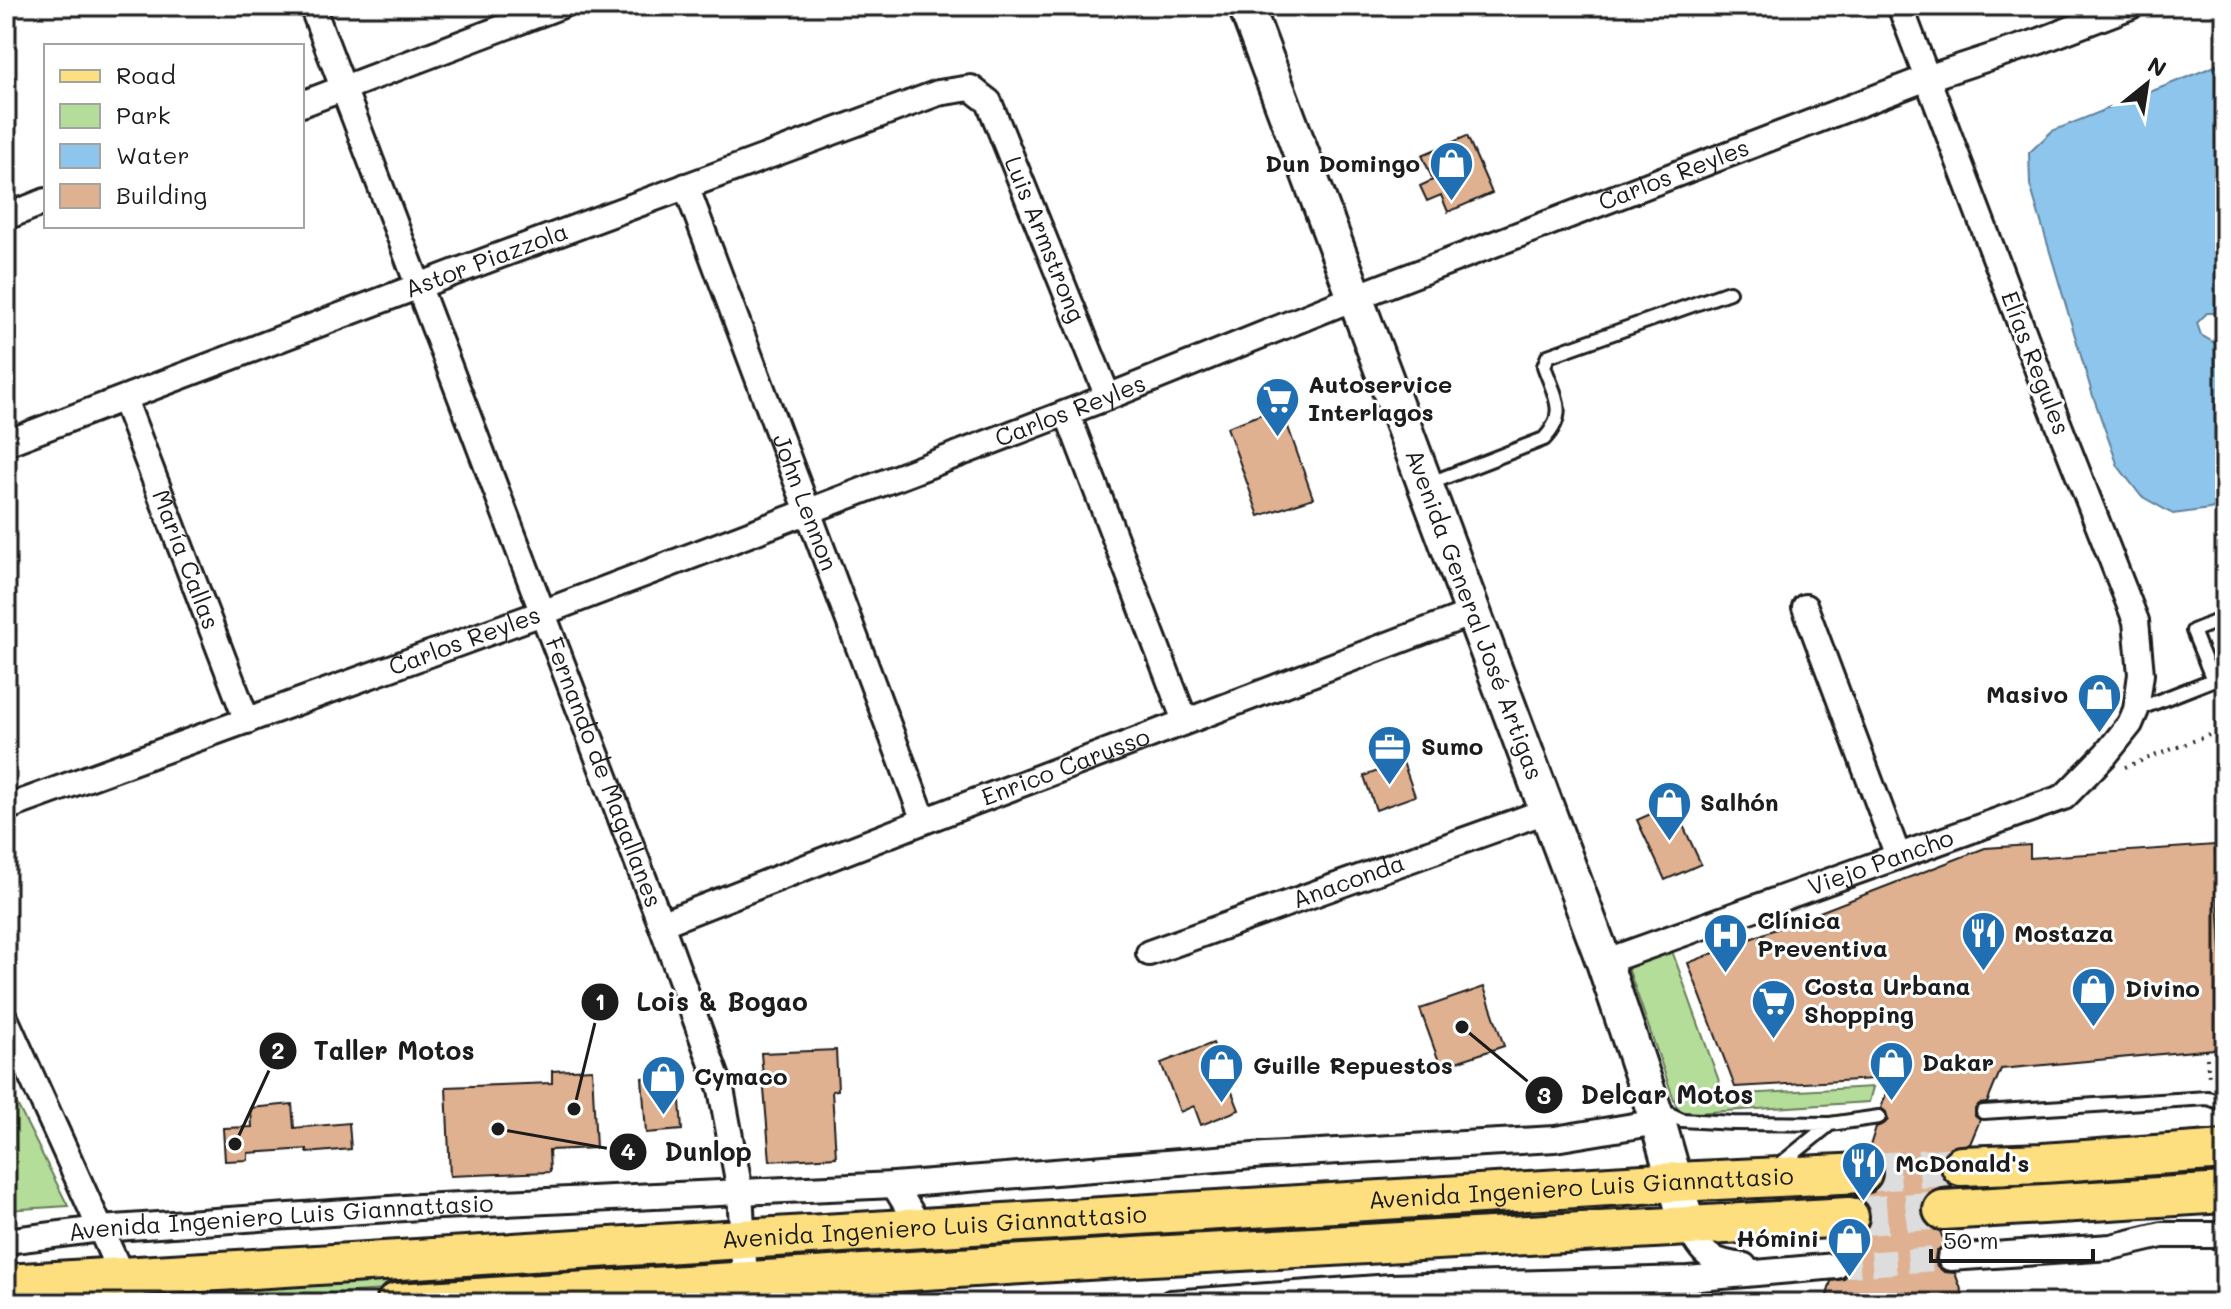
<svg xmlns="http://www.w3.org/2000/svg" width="2231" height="1309" font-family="Mali,sans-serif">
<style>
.green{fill:#b4dd99;stroke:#687c5a;stroke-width:2}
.water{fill:#8dc5ec;stroke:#608199;stroke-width:2}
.building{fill:#dfb190;stroke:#1c1c1c;stroke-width:2}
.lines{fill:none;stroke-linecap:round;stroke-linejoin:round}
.street-tunnel{stroke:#ddd;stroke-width:24;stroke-dasharray:24 12;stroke-linecap:butt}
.primary-tunnel{stroke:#ddd;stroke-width:38;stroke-dasharray:38 19;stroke-linecap:butt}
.lane-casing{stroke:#1c1c1c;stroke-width:18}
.street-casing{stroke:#1c1c1c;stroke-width:30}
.secondary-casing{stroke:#1c1c1c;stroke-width:40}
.primary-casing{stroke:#1c1c1c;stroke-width:44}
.path{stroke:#1c1c1c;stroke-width:4;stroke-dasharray:2 6;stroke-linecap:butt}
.lane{stroke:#fff;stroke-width:12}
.street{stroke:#fff;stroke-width:24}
.secondary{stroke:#fff;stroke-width:34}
.primary{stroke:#fddf80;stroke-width:38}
.labels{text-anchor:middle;stroke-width:6;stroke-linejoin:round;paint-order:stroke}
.poi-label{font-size:24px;font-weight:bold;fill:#1c1c1c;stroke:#fff;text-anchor:start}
.street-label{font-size:24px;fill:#1c1c1c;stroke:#fff}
.leader{fill:none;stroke:#1c1c1c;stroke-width:3}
.callout-dot{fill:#1c1c1c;stroke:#fff;stroke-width:3}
.mark-label{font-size:24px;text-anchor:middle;font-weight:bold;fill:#fff}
.callout-label{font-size:26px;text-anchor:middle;font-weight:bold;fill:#1c1c1c;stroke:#fff;stroke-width:6;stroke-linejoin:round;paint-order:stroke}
</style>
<rect width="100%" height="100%" fill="#fff"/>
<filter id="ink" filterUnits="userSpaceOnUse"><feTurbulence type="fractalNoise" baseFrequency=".0125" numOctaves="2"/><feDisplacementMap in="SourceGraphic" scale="16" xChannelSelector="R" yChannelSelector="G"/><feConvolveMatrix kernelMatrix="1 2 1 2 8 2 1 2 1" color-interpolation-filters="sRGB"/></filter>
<g filter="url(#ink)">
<path class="green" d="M1671,948L1724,1095L1873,1087L1869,1102L1679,1114L1627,965Z
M6,1082L68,1206L6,1210Z
M2225,1162V1180L2086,1188L2088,1175Z
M1643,1195L1644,1204L1550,1214L853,1256L790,1259L777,1254Z
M719,1258L711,1264L550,1274L527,1281L181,1303H172L167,1300L165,1289Z
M94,1294L95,1303H6V1295Z"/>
<path class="water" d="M2225,62V313H2207L2197,323L2201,335L2225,349V503L2210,509L2173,514L2141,496L2118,466L2092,393L2030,185L2029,153L2052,131Z"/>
<path class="building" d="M1467,136L1492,193L1448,212L1441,195L1427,201L1420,186L1433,180L1422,155Z
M1281,407L1313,498L1259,516L1227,427Z
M1403,762L1415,796L1376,810L1364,776Z
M1673,804L1701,864L1665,880L1637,820Z
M2030,845V858L2215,845L2223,985H2225V1048L2001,1069L1987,1103L1979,1104L1975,1109V1116L1980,1120L1970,1144L1950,1147L1941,1156L1939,1166L1942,1177L1952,1187L1941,1188L1930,1192L1923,1201L1921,1211L1925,1223L1933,1229L1940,1231L1945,1244L1936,1252L1935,1260L1937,1266L1944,1272L1955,1273L1966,1303H1825L1831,1281L1844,1279L1850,1272L1851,1264L1849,1258L1840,1252L1843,1239L1860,1236L1869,1226L1871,1215L1868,1206L1860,1198L1855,1196L1873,1192L1882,1182L1884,1171L1881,1162L1873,1154L1868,1152L1876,1127L1884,1124L1888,1120L1886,1112L1881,1108L1892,1078L1735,1087L1688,963L1985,848Z
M1484,987L1504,1046L1441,1067L1420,1009Z
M1213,1043L1239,1110L1201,1125L1194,1106L1180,1112L1161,1063Z
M836,1050L838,1090L832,1091L836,1157L770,1161L761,1053Z
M592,1069L596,1148L549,1150L550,1172L450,1176L446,1087L552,1083V1071Z
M669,1076L671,1102L680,1101L682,1130L646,1133L642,1078Z
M292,1104L294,1128L349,1123L351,1149L307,1153V1149L248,1153V1160L225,1161L223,1128L252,1127L251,1108Z"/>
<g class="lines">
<path class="street-tunnel" d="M1836,1266L1950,1258"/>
<path class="primary-tunnel" d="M1862,1173L1961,1166
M1849,1217L1943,1210"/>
<defs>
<path id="lane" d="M1428,484L1544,439C1569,413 1554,395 1544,366L1548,356L1729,292
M2213,680L2193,631L2225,618
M2136,710L2225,675
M1661,1110L1682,1120L1733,1123L1830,1124L1879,1117
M1983,1112L2208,1098L2225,1104
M1777,1167L1830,1124"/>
<g id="street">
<path id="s1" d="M312,6L661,924L721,1089L740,1191L745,1281"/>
<path d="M302,104L560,6"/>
<path id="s2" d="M686,186L924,821"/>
<path d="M6,217L46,201"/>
<path id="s3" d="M124,399L247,721"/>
<path d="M1067,413L1185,721"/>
<path id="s4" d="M6,443L474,265L938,93L971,88L989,102L1108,397"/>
<path d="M1805,607L1898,856"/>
<path id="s5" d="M6,808L542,613L1108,397L1356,297L1927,78L2040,41L2131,6"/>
<path id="s6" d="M661,924L924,821L1472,613"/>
<path id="s7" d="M1149,953L1546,811"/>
<path id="s8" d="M1604,962L2064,797L2106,754L2130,724L2136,710L2141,674L2136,621L2051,405L1900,6"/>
<path d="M6,1020L134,1303"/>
<path d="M894,1185L921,1229"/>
<path d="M1688,1227C1704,1256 1710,1262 1744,1266"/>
<path id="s9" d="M6,1241L100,1229L419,1207L894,1185L1266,1155L1555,1139L1658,1122"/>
<path d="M1950,1258L2111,1247L2162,1235H2225"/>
<path d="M1171,1303L1391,1287L1688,1279L1836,1266"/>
</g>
<g id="secondary">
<path id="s10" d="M1246,6L1604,962L1658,1122L1688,1227"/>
</g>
<g id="primary">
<path d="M1961,1166L2043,1163L2225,1150"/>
<path d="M1943,1210L2225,1193"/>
<path id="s11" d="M6,1284L1676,1182L1862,1173"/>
<path d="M396,1303L1152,1256L1849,1217"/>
</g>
</defs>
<use href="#lane" class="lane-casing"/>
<use href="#street" class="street-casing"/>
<use href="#secondary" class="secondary-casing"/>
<use href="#primary" class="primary-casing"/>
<path class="path" d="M2125,767L2225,729
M2221,807L2222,783L2225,776
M2206,1050L2209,1077L2225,1076"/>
<use href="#lane" class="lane"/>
<use href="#street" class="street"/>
<use href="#secondary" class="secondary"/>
<use href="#primary" class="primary"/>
</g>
</g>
<defs>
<symbol id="shop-pin" viewBox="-11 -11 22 30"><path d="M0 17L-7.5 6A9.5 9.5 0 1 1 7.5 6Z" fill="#1f6fb2" stroke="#fff"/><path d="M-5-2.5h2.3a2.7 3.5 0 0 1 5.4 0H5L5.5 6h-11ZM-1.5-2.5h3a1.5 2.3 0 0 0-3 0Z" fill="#fff"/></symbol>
<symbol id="supermarket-pin" viewBox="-11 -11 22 30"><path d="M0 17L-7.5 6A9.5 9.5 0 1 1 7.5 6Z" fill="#1f6fb2" stroke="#fff"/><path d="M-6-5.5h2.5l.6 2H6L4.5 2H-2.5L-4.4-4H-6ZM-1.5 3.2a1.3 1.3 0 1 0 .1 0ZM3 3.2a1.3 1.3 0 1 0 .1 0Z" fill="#fff"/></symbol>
<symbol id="office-pin" viewBox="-11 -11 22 30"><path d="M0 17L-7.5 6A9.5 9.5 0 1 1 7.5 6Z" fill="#1f6fb2" stroke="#fff"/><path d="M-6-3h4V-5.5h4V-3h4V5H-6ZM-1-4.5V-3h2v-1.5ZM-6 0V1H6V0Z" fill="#fff"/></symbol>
<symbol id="restaurant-pin" viewBox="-11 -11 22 30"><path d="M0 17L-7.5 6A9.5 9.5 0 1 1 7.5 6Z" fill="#1f6fb2" stroke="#fff"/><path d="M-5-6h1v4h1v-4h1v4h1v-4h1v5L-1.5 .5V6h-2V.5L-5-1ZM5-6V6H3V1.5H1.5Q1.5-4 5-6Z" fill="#fff"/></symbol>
<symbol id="hospital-pin" viewBox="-11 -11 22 30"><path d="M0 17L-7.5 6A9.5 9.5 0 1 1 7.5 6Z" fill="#1f6fb2" stroke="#fff"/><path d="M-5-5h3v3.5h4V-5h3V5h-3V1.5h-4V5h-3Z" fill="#fff"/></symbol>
</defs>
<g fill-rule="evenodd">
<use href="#shop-pin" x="1426" y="138" width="51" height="69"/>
<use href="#supermarket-pin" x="1252" y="374" width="51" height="69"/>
<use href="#shop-pin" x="2074" y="670" width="51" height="69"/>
<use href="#office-pin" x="1364" y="722" width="51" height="69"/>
<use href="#shop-pin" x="1644" y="778" width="51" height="69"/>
<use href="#restaurant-pin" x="1958" y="908" width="51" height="69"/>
<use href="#hospital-pin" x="1700" y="910" width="51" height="69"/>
<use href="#shop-pin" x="2068" y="964" width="51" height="69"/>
<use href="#supermarket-pin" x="1748" y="976" width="51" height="69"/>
<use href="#shop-pin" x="1866" y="1038" width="51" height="69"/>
<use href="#shop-pin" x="1196" y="1040" width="51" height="69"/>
<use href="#shop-pin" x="638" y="1052" width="51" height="69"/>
<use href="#restaurant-pin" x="1838" y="1138" width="51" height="69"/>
<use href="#shop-pin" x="1824" y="1214" width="51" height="69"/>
</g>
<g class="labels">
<g class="poi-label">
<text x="1420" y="172" text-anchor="end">Dun Domingo</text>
<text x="1308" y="393">Autoservice<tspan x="1308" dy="28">Interlagos</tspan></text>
<text x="2068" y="703" text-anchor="end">Masivo</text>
<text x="1421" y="755">Sumo</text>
<text x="1700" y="811">Salhón</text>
<text x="1757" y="929">Clínica<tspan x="1757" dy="28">Preventiva</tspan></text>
<text x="2014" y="942">Mostaza</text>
<text x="1804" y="995">Costa Urbana<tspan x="1804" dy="28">Shopping</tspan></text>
<text x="2125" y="997">Divino</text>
<text x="1922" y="1071">Dakar</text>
<text x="1253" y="1074">Guille Repuestos</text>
<text x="694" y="1085">Cymaco</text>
<text x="1895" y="1172">McDonald's</text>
<text x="1819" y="1247" text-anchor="end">Hómini</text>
</g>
<g class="street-label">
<text dy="8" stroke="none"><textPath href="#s5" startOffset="1784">Carlos Reyles</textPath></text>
<text dy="8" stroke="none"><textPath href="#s4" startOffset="1200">Luis Armstrong</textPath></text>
<text dy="8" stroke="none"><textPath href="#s4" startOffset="514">Astor Piazzola</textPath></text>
<text transform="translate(2035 363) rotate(69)" y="8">Elías Regules</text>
<text dy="8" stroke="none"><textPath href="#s5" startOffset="1136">Carlos Reyles</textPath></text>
<text dy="8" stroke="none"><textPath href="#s2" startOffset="338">John Lennon</textPath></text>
<text dy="8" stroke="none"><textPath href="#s3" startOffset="172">María Callas</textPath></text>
<text dy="8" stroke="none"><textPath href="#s10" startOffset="650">Avenida General José Artigas</textPath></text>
<text dy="8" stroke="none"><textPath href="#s5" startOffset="488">Carlos Reyles</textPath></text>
<text dy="8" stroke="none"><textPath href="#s6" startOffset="434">Enrico Carusso</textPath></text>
<text dy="8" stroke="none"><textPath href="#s1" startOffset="820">Fernando de Magallanes</textPath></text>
<text dy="8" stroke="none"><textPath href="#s8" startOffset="294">Viejo Pancho</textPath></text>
<text dy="8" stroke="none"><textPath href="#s7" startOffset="212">Anaconda</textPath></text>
<text dy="8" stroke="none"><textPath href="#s11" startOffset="1578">Avenida Ingeniero Luis Giannattasio</textPath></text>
<text dy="8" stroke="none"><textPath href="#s9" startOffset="276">Avenida Ingeniero Luis Giannattasio</textPath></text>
<text dy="8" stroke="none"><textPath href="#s11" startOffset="930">Avenida Ingeniero Luis Giannattasio</textPath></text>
</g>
</g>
<path class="leader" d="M574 1109L600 1002M235 1144L278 1051M1462 1027L1544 1095M498 1129L628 1152"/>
<g class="callout-dot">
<circle cx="574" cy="1109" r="8"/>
<circle cx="235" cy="1144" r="8"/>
<circle cx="1462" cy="1027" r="8"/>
<circle cx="498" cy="1129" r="8"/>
<circle cx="600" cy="1002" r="20"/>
<circle cx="278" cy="1051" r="20"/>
<circle cx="1544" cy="1095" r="20"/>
<circle cx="628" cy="1152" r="20"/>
</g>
<g class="mark-label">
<text x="600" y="1010">1</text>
<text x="278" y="1059">2</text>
<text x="1544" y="1104">3</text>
<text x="628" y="1160">4</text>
</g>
<g class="callout-label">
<text x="722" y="1011">Lois &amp; Bogao</text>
<text x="394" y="1060">Taller Motos</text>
<text x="1667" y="1104">Delcar Motos</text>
<text x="708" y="1161">Dunlop</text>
</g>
<rect width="2231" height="1309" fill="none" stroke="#fff" stroke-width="32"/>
<rect x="16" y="16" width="2199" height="1277" fill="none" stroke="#1c1c1c" stroke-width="3" filter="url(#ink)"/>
<rect x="44" y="44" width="260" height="184" fill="#ffffff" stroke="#a4a4a4" stroke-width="2"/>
<rect x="60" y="70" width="40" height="12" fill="#fddf80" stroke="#a4a4a4" stroke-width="2"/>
<text x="116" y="84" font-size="24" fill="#1c1c1c">Road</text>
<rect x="60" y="104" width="40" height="24" fill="#b4dd99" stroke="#a4a4a4" stroke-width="2"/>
<text x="116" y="124" font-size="24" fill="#1c1c1c">Park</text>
<rect x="60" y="144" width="40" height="24" fill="#8dc5ec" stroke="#a4a4a4" stroke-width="2"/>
<text x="116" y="164" font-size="24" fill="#1c1c1c">Water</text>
<rect x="60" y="184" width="40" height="24" fill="#dfb190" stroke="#a4a4a4" stroke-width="2"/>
<text x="116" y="204" font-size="24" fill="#1c1c1c">Building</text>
<g transform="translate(2147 84) rotate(30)" stroke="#ffffff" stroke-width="6" paint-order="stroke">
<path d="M0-6L14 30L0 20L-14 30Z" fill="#1c1c1c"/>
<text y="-12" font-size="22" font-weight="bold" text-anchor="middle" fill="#1c1c1c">N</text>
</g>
<path d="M1931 1249v12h162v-12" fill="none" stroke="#1c1c1c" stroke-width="4"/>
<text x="1943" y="1249" font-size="24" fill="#1c1c1c" stroke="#ffffff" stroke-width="6" paint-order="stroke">50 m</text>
</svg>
